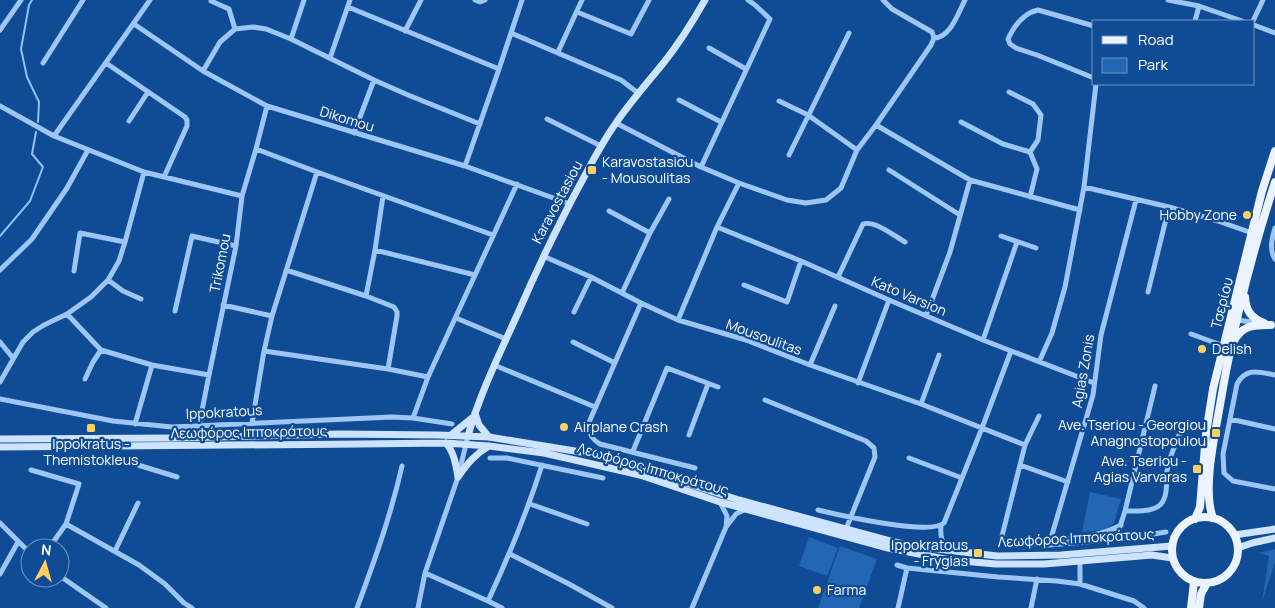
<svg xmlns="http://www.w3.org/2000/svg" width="1275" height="608" font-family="Manrope,sans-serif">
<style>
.green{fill:#2266b4}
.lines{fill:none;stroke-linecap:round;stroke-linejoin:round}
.stream{stroke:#90c1f7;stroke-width:2}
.street{stroke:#9ec6f4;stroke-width:5}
.secondary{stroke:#cee3fd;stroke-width:7}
.primary{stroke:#ebf3ff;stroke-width:8}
.poi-dot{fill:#ffcf61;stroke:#104c95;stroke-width:2}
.labels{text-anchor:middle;stroke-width:4.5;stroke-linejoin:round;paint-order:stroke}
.street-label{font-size:14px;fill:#fff;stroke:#104c95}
.poi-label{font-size:14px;fill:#fff;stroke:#104c95;text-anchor:start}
</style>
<rect width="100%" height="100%" fill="#104c95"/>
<path class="green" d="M1090,492L1121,499L1114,523L1104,530L1082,532Z
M809,537L838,548L827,576L799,566Z
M840,546L877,559L859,608H818Z
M1275,549V562L1262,602L1269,556L1258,553Z"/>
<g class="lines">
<path class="stream" d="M32,0L29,5L21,49L27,77L39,102L38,122
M0,236L30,201L43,167L32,154L36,132"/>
<path class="street" d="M475,0L480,2L485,0
M1168,0L1199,6L1242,21
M211,1L229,9L235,29
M348,7L499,69
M577,12L631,34L649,0
M1195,21L1199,6
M1253,21L1263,0
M134,24L203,71L267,106L465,166L570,204
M1254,25L1275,33
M1094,26L1038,10C1024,13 1014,26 1008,39L1010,44L1016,48L1037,55L1094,78
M0,30L21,0
M405,31L421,0
M511,33L621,80L638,93
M934,38C951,37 958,13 965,0
M291,39L304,0
M709,48L746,69
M558,52L582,0
M330,58L350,0
M43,63L83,0
M106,63L185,117L187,120V126L164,177
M203,71L220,42L235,29L253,27L266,29L291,39L374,80L408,95L480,124
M1009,92L1033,104L1041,115L1038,140L1030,152
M679,100L721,122
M779,101L808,115L857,150
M0,106L54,136L144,172L242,196
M547,119L601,146
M129,121L148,92
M961,122L1003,144L1030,152L1037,169L1030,197
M616,123L701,167L739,183L787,200L806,203L826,200L841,188L857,150L876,125L931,45L934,38L932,32L892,9L883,0
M876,125L970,180L1080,210
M354,133L374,80
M54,136L150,0
M256,149L317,172L493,235
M789,155L849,33
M465,166L499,69L522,0
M701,167L770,19L755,5L748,0
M889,170L960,215
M1084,187L1169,207L1218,221L1252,233
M609,211L650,233
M717,227L801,261L889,300L983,340L1094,383
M1275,228C1272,238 1269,250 1275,259
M1001,236L1036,248
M375,250L475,275
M543,256L591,277L641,303L678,320L746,340L810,365L921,404L1025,445
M0,270L32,239L67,188L88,150
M286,270L366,296L394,307L397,312V316L388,369
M74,271L80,233L125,242
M838,277L863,224C875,220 894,236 905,242
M108,280L123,291L141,299
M744,285L787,302L801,261
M1148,292L1169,207
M622,293L650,233L669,199
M366,296L375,250L383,196
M641,303L590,420C587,431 590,438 600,444L695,468
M223,305L272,316
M175,311L192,236L236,246
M574,312L591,277
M67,314L101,350L152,365L209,375
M926,316L950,252L970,180
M456,318L506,339
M678,320L717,227L739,183
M1237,320L1259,323
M1191,334L1224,346
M983,340L1017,242
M0,342L13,358
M573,342L615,363
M264,351L388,369L428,377
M1039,362L1052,333L1065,287L1084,187L1096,84
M494,365L595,407
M810,365L835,306
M1275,375C1259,372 1246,367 1237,384L1223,454L1224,473L1233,481L1275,489
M85,379L93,362L101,350
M0,382L23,342L33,332L44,325L67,314L91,297L108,280L119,261L125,242L144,172
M858,383L889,300
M0,399L113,421L172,427L392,417L413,418L452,424
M765,400L866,441L874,448L875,457L846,529
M921,404L939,355
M1039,416L1025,445L1001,540L1002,541L1049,545L1122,539L1166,532
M413,418L428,377L517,184
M1230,419L1275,429
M252,423L264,351L272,316L317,172
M135,424L152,365
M199,426L209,375L236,246L242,196L256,149L267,106
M689,435L708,384
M633,451L667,368L718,387
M490,458H507L603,478
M909,458L962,478
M138,465L177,477
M1020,465L1068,482
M31,470L79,484L66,524L49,548
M720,502L727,516L726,527
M530,504L587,524
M818,510C839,515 930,536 944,523L982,428L1011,351
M1125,511C1138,511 1159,513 1164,499C1168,490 1166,480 1167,471C1169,458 1175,445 1180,433
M0,523L30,553
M66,524L139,565L165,584L184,603L192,608
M941,526C940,536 942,542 947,551
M1058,539C1081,538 1100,536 1121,525
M1116,539L1125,511L1155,386
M1049,545L1093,395L1101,335L1136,200
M115,551L138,503
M510,554L569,584L612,608
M1080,562V584
M897,565L907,568L998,577L1057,581L1080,584L1134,601L1144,608
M425,573L488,601L502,608
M0,574L18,542
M60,576L106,608
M488,601C509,556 527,512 542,465
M357,608C374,562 391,515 402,466
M418,608L425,573L458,477L468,436
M692,608L726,527L736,514L746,509
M898,608L907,568
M1031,608L1037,579"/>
<path class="secondary" d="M475,413L479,425L489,437
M451,435L472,418
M468,436C480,393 500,353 518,313C538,267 559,223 583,179C593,160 603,141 616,123C631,101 649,81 665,61C680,42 693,21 705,0
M0,439L175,438L339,434L438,435L489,437L587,453L627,464L739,500L890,541L913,546L997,556L1061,555L1172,546
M446,443C454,452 456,465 458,477
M0,447L360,444L446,443L489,446L544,453L601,466L640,475L720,502L888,548L950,560L996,564H1044L1152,555L1172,558
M458,477C467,464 475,454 489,446
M1234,535L1275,529
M1238,548L1252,543L1275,538"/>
<path class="primary" d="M1245,297C1246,311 1251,318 1264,323
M1234,341C1243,324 1255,325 1271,325
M1172 550a33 33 0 1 1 66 0a33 33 0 1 1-66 0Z
M1213,518C1203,491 1213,445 1218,416C1222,395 1225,374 1230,352C1241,295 1257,238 1275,182
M1195,519L1200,507L1206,434L1213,389L1262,191L1275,151
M1191,608L1194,582
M1199,608L1201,594L1207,583"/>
</g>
<g class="poi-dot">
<rect x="587" y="165" width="10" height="10" rx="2.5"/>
<circle cx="1247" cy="215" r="5"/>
<circle cx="1202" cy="349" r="5"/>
<circle cx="564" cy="427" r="5"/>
<rect x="86" y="423" width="10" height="10" rx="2.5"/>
<rect x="1211" y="428" width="10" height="10" rx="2.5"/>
<rect x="1192" y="464" width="10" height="10" rx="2.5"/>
<rect x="973" y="548" width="10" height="10" rx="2.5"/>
<circle cx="817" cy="590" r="5"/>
</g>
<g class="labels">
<g class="street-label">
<text transform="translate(347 119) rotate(17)" y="5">Dikomou</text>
<text transform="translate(557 202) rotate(-62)" y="5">Karavostasiou</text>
<text transform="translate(220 263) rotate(-79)" y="5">Trikomou</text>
<text transform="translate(909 296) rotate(23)" y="5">Kato Varsion</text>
<text transform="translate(1222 303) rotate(-76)" y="5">Τσερίου</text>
<text transform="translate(764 337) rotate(20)" y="5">Mousoulitas</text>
<text transform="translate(1083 371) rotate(-80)" y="5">Agias Zonis</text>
<text transform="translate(224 412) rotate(-3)" y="5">Ippokratous</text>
<text transform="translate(249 432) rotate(-1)" y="5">Λεωφόρος Ιπποκράτους</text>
<text transform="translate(653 469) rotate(16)" y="5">Λεωφόρος Ιπποκράτους</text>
<text transform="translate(1076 538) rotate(-3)" y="5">Λεωφόρος Ιπποκράτους</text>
</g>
<g class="poi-label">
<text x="602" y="167">Karavostasiou<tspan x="602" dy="16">- Mousoulitas</tspan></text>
<text x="1237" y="220" text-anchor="end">Hobby Zone</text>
<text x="1212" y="354">Delish</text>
<text x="1206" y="430" text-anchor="end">Ave. Tseriou - Georgiou<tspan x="1206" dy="16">Anagnostopoulou</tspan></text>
<text x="574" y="432">Airplane Crash</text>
<text x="91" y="449" text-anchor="middle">Ippokratus -<tspan x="91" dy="16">Themistokleus</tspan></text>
<text x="1187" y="466" text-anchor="end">Ave. Tseriou -<tspan x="1187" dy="16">Agias Varvaras</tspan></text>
<text x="968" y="550" text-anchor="end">Ippokratous<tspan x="968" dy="16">- Frygias</tspan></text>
<text x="827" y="595">Farma</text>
</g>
</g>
<rect x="1092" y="20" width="162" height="65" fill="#104c95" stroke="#7094bf"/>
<rect x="1102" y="36" width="25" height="8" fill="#ebf3ff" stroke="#7094bf"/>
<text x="1138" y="45" font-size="15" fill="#ffffff">Road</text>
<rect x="1102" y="58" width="25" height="15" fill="#2266b4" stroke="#7094bf"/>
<text x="1138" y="70" font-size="15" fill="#ffffff">Park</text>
<g transform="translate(45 563) rotate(6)"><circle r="24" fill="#104c95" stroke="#7094bf"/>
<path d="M0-4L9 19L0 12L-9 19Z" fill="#ffcf61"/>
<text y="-8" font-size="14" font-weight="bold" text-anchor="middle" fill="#ffffff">N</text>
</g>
</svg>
